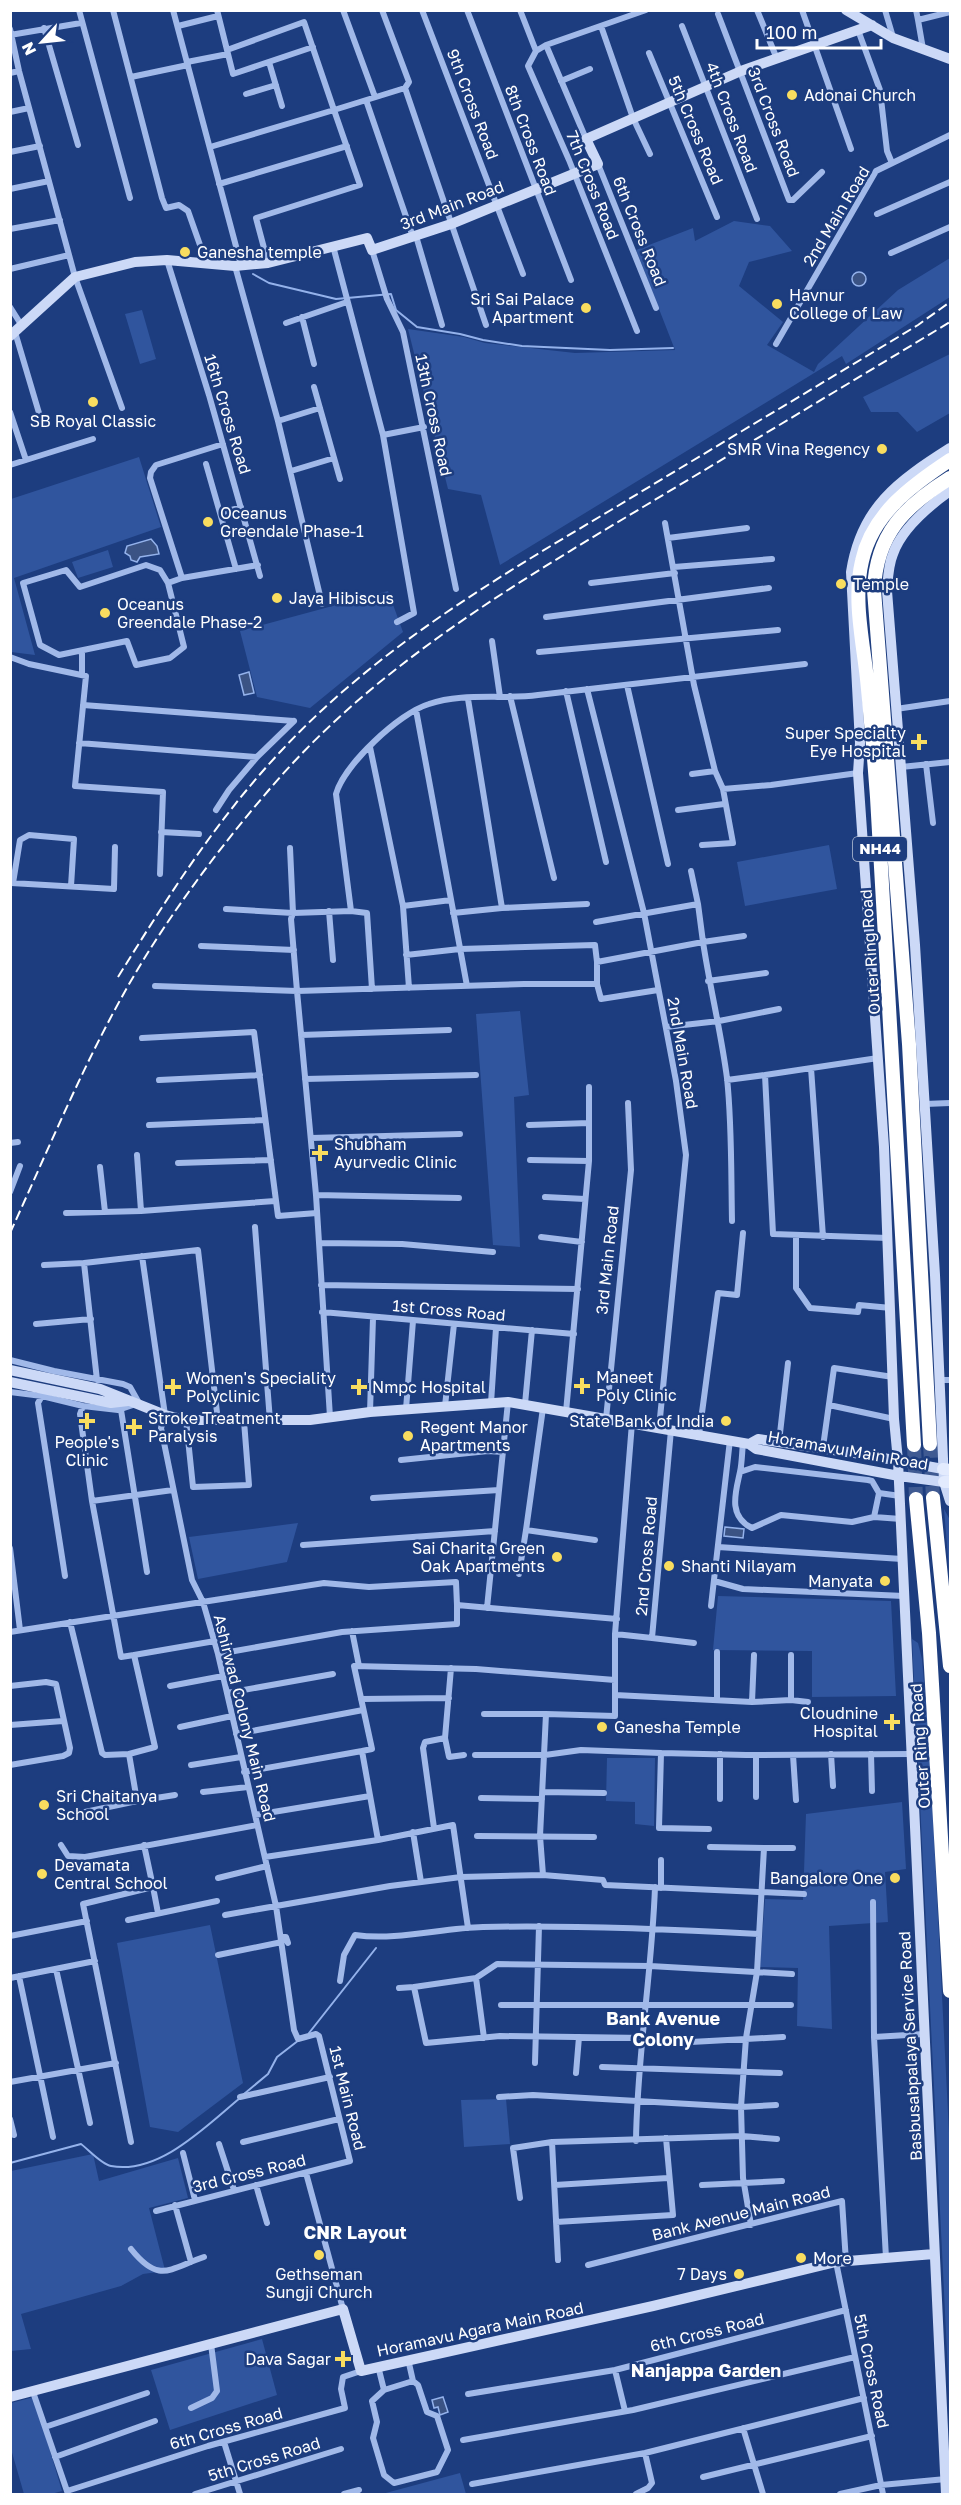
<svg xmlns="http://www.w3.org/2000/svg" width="961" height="2505" font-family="'Golos Text',sans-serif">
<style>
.green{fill:#30559e}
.water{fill:#3b5384;stroke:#94b2eb;stroke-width:1.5}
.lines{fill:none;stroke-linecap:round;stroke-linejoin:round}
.stream{stroke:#94b2eb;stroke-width:2}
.highway-tunnel{stroke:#3f5a92;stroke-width:14;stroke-dasharray:14 7;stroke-linecap:butt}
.street{stroke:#a1b9e9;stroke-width:6}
.secondary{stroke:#ccd9f7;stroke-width:10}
.primary{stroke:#e3ebfe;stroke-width:12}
.highway{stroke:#fff;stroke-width:14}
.rail{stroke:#fff;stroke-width:2;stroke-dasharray:10 4.5;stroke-linecap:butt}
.poi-dot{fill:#f9dd5f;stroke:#1d3d7f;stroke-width:2}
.labels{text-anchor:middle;stroke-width:5;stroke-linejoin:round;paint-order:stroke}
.shield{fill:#1d3d7f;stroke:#bbc5d9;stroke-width:1.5}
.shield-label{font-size:15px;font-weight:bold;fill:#fff}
.poi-label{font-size:16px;fill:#fff;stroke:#1d3d7f;text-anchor:start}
.street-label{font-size:16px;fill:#fff;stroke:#1d3d7f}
.neighbourhood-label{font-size:18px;font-weight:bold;fill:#fff;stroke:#1d3d7f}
</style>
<rect width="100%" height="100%" fill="#1d3d7f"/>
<path class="green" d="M734,221L770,226L792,251L749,262L739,286L783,322L767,345L814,372L818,364L898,290L950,258V297L846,364L842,356L500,565L481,495L448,489L408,329L464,337L485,343L575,353L675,350L636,250L693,228L695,241Z
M142,310L156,359L140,364L125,314Z
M950,354V413L917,432L898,412H871L863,397Z
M139,457L161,527L14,578L35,655L11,652V499Z
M108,550L113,567L78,578L72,562Z
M388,591L403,632L310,708L257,697L240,631Z
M829,845L837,889L745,906L737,862Z
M520,1011L529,1095L514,1097L520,1247L493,1245L476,1014Z
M944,1509L950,1520V1578L949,1569Z
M298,1523L287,1562L198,1579L189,1537Z
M718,1596L891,1601L896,1696L812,1697V1651L713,1650Z
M912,1639L918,1643L922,1659L929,1741L950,2152V2414Z
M607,1758H655L654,1826L635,1824V1802L606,1801Z
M902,1802L906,1869L885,1872L888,1922L829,1926L832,2029L797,2026L798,1968L760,1967L765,1899L803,1900L806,1814Z
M210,1925L243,2083L178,2132L150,2127L117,1943Z
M506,2099L510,2144L464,2147L461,2100Z
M93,2154L99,2181L178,2158L188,2198L149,2208L166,2274L165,2271L143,2274L121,2286L21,2314L31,2349L11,2351V2171Z
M262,2339L277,2395L170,2430L151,2370Z
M34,2397L62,2491L51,2494H24L11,2449V2403Z
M460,2473L466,2494H382Z"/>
<path class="water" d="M852 279a7 7 0 1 1 14 0a7 7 0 1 1-14 0Z
M151,539L157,546L159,554L140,557L137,562L131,560L130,556L125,553L127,546Z
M249,672L254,693L244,695L239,675Z
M725,1527L744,1529L743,1538L724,1536Z
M443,2397L448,2412L440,2415L438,2407L434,2408L432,2400Z"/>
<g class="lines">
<path class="stream" d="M253,274L269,283L336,299L391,294L396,310L417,327L460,334L483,340L522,346L610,350L673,348
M309,2033L376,1948
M244,2094L268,2074L277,2057L299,2040
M10,2163L81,2144C89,2150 101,2164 111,2166C159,2175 206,2126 240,2098"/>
<path class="highway-tunnel" d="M930,1444L933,1498
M914,1445L916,1499"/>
<path class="street" d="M79,10L130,198
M113,10L162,198L166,208L179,205L188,211L206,262
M173,10L241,265
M217,10L227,50
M343,10L375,97
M422,10L523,274
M467,10L571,280
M520,10L536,51L546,45L646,10
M757,10L777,59
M802,10L851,149
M885,10L893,37
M916,10L918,20L950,12
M718,14L789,200H793L822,172
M918,20L923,49
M178,26L218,16
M601,26L633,118L650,154
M682,26L757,219
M44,28L78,145
M10,29L19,71L75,277L122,408
M858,30L880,90L887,151L892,163
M10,35L81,23
M546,45L586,139
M313,47L233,74L227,50L304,22L334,110L405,88L409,82L382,10
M536,51L528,66L569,160L637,331
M649,53L717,217
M187,62L228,54
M269,62L282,106
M10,73L19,71
M131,77L188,65
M561,81L590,69
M405,88L486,325
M246,94L276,85
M366,100L413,237
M10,112L29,108
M210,147L334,110L360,185L256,218L268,263
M10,152L40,146
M598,164L656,308
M219,184L347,146
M10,189L49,181
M877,214L950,182
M10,229L60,220
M416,236L442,325
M333,246L383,435L414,613L397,622
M372,250L387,299L403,332L456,589
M891,253L950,227
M167,260L209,395L260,576
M235,266L278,421L322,604
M10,269L69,255
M10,307L22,326
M302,317L314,364
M286,323L347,302
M15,332L39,413
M776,344L876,171L950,135
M314,387L340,479
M10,412L26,460
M278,421L320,408
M383,435L424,427
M206,464L236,569
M10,465L93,439
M291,471L334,458
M221,513L241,507
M665,523L694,685L715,771L723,789L771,785L858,773
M668,538L747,528
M146,565L160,570L168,583L184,647L170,658L136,665L127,641L59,655L40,645L23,583L66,570L80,587Z
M674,567L772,559
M182,578L150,478L151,472L156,465L223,444
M168,583L182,578L258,565
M591,583L675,573
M546,617L769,588
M492,641L500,697
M82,651V675
M539,652L778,630
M10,657L29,664L86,676L75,786L163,792L160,874
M627,685L668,864
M587,689L644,913L676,1081L686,1155L659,1428
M566,691L606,862
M510,696L554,878
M468,699L502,908
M83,705L294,721
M896,709L950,701
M416,710L467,986
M79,743L257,757L294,721
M370,747L403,906L409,988
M926,764L933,823
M901,767L950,762
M692,774L715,771
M216,810L229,790L257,757
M678,810L724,804
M161,832L199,834
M702,845L733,843L723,789
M691,871L698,904
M11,883L114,889L115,847
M13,883L20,840L29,835L74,839L71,886
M403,906L451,900
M226,909L293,913L290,848
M329,911L333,960
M351,911L367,913L372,989
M453,913L502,908L587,904
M596,922L698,904L703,942L744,936
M201,946L294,950
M406,955L460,949L595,945L597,962L703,942C710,988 721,1032 727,1078C732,1125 731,1173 732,1221
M597,962V984
M708,981L766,973
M155,986L297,991L291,919L293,913L351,911L336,794C344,765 399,713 429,704C463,692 502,700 538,695C627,685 716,675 805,664
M666,1027L719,1021L779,1009
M301,1035L449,1030
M142,1038L254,1032L278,1216L317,1213
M878,1058L765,1075L773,1234L888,1238
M811,1068L823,1237
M305,1079L476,1075
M159,1080L260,1075
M727,1080L765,1075
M925,1104L950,1103
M149,1125L265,1120
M529,1125L589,1123
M311,1138L460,1134
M10,1143L18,1142
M137,1155L141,1211
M530,1160L589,1161
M178,1163L271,1160
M100,1167L105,1212
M10,1192L20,1166
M316,1195L459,1198
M545,1197L585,1199
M66,1213L141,1211L275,1201
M255,1227L270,1421
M796,1236V1288L810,1308L858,1312L859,1305L891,1308
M541,1237L582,1242
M319,1243L402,1244L493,1252
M142,1256L165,1415L161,1428L192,1580L203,1602L218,1654L276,1906L294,2030L298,2039L316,2034L319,2036L350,2161L156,2211
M44,1265L84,1263
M321,1285L578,1289
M322,1312L574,1334
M36,1324L91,1319
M10,1360L54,1371L123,1384L130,1387L139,1403L118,1410L83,1406L42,1396L10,1392
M97,1380L84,1263L198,1250L218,1421
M939,1380H950
M42,1396L38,1403L65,1576
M491,1403L496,1328
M525,1404L532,1330
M829,1405L894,1419
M83,1406L80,1414L92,1501L121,1657L134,1655
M445,1406L454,1324
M543,1408L526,1530L595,1540
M406,1409L413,1321
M121,1410L147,1572
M370,1412L373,1318
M566,1412L589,1161V1087
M330,1417L316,1195L297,991L524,984H597L601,999L658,990
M606,1419L631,1170L628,1103
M186,1420L193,1487L249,1485L244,1421
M699,1435L718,1293L737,1295L743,1233
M779,1442L788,1363
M743,1443C742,1452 742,1463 740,1472C736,1491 727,1516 752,1528L781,1515L852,1522L874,1517L901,1519
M823,1447L834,1368L893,1377
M401,1460L488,1451L503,1452
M740,1472L755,1467L868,1480L872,1481L879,1493L874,1517
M879,1493L900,1496
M373,1498L499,1490
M92,1501L173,1490
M303,1545L495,1531
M718,1547L902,1559
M10,1548L20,1630
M519,1574L526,1530
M714,1581L743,1589L904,1596
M711,1606L730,1440
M487,1608L508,1402
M70,1622L102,1753L105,1755L129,1754
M352,1631L359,1666
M10,1632L324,1583L369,1587L456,1582L457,1605L617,1619
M615,1634L632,1423
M652,1638L694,1643
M218,1654L342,1632L457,1624V1605
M451,1668L445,1738L449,1757L464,1755
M10,1686L46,1682L56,1684L70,1748L69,1753L63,1756L10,1765
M170,1686L223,1676
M227,1693L333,1674
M615,1695L752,1702L791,1700V1655
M361,1699L449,1698
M717,1700V1652
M791,1700L808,1702
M752,1702L754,1655
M484,1714H546
M10,1725L63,1721
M180,1727L232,1716
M236,1734L363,1710
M831,1754L833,1786
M871,1754L872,1791
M475,1755H545L581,1750L661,1753
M793,1755L796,1800
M191,1765L241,1757
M244,1772L362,1751
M203,1792L248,1787
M543,1792L604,1793
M756,1797V1755
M481,1798L542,1799
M720,1799V1754
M137,1801L175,1795
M85,1812L137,1801L129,1754L155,1747L134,1655L215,1641
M255,1815L370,1796
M434,1828L423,1748L425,1742L445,1738
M709,1829L659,1828L661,1753L746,1755L911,1754
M413,1832L421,1882
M477,1836L594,1837
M378,1840L362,1751L372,1749L354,1666L476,1669L615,1680
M61,1845L68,1856L85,1857L257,1825
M710,1847L764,1848
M265,1857L378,1840L453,1825L468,1928
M543,1875L603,1880L605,1885L804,1894
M218,1878L267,1866
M153,1887L158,1913
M661,1888V1860
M873,1902L874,2037L886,2258
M225,1915L390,1886L461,1877L543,1875L540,1836L546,1714L615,1716V1634L652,1638L671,1430
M128,1920L217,1901
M10,1936L87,1921
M281,1937H286L288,1943
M218,1955L282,1942
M56,1969L90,2123
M19,1976L53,2137
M10,1978L95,1961
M476,1978L484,2038
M340,1981L344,1955L355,1935C397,1941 441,1928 483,1927C576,1925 667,1929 759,1934
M399,1988L414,1987
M501,2005H791
M783,2037L691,2042L644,2038L500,2036L426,2043L414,1987L476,1978L497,1964L650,1966L792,1974
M874,2037L924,2034
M535,2063L539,1926
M602,2067L780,2073
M576,2073L579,2037
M10,2082L116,2063
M240,2097L330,2077
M499,2097L533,2095L741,2107L776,2105
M10,2119L14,2135
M636,2141C637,2056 652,1972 655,1887
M131,2142L83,1904L153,1887L144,1845
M243,2142L339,2119
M552,2142L558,2260
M219,2144L234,2190
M183,2153L195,2200
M306,2173L343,2309
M256,2185L267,2223
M555,2185L668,2178
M702,2185L782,2181
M520,2198L513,2148L552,2142L742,2136L777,2139
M175,2205L191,2262
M556,2222L673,2215L666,2138
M751,2225L743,2178L741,2107L746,2038L757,1972L764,1848H793
M131,2249C159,2284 169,2269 204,2257
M836,2262L883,2494
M588,2265L842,2201L846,2262
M408,2359L413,2381L418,2385L427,2412L437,2416L448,2450L437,2472L394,2483L384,2475L373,2438L377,2422L372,2401L384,2390L413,2381
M378,2366L384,2390
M615,2370L625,2411
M33,2392L68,2494
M468,2394L615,2370L846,2310
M191,2408L212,2398L217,2391L211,2344
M45,2427L147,2393
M743,2428L763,2494
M463,2440L633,2410L855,2357
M224,2442L240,2494
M55,2457L155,2421
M703,2477L872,2436
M472,2484L645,2453L864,2398
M67,2491L208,2446L345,2408L341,2389L343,2377L361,2371
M195,2494L341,2449
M344,2494L359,2490
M636,2494L648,2488L652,2483L645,2453
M840,2494L881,2485L946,2479"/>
<path class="secondary" d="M846,10L893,38L950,59
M10,336L75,277L135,262L167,260L235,266L268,263L367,238L372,250L451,224L598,164L586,139L741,71L872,25
M950,491C929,506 902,528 893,554C888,566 888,579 887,591L915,945L935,1275L944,1482L950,1501
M10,1370L100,1389L165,1415L186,1420H310L370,1412L508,1402L749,1444L756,1449L899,1476L944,1482
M10,1382L111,1403L128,1401
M749,1444L758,1439L861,1454L943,1469
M10,2397L343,2309L361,2371L653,2306L836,2262L934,2254
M946,2494L898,1461L894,1419L884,1147L858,773L860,743L851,572C861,507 898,481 950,448"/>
<path class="primary" d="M943,1469L950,1470
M944,1482H950"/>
<path class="highway" d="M930,1444L909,1044L874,590C876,534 905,506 950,478
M914,1445C903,1229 891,1013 877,797C874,758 871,718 867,679C863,642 853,599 862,561C872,514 912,485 950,460
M933,1498L950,1666
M916,1499L929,1633L950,1991"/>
<path class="rail" d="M118,977C167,898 217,819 281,751C375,650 493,580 611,510C713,448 816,387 918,325L950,302
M10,1233C55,1135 96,1033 154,943C188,890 227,839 268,791C371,669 508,588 643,507C746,445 848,384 950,322"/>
</g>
<g class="poi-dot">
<circle cx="792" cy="95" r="6"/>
<circle cx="185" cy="252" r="6"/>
<circle cx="777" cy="304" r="6"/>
<circle cx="586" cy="308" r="6"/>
<circle cx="93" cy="402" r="6"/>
<circle cx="882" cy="449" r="6"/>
<circle cx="208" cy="522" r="6"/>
<circle cx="841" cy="584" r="6"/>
<circle cx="277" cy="598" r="6"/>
<circle cx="105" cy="613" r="6"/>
<path d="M916 733h6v6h6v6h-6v6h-6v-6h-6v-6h6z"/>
<path d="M317 1144h6v6h6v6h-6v6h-6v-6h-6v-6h6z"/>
<path d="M579 1377h6v6h6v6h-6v6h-6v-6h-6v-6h6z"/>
<path d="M170 1378h6v6h6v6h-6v6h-6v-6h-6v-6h6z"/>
<path d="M356 1378h6v6h6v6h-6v6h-6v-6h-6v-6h6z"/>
<path d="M84 1412h6v6h6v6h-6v6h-6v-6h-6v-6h6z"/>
<circle cx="726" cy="1421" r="6"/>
<path d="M131 1418h6v6h6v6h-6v6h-6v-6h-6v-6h6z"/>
<circle cx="408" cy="1436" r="6"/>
<circle cx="557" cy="1557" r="6"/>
<circle cx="669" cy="1566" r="6"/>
<circle cx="885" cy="1581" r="6"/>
<path d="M889 1713h6v6h6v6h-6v6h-6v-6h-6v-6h6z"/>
<circle cx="602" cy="1727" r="6"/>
<circle cx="44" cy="1805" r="6"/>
<circle cx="42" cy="1874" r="6"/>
<circle cx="895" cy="1878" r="6"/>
<circle cx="319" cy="2255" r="6"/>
<circle cx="801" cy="2258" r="6"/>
<circle cx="739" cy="2274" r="6"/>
<path d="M340 2350h6v6h6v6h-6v6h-6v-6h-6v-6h6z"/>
</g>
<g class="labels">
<rect class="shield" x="853" y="837" width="54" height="24" rx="4.5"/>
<g class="shield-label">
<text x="880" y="854">NH44</text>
</g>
<g class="poi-label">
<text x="804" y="101">Adonai Church</text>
<text x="197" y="258">Ganesha temple</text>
<text x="789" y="301">Havnur<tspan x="789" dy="18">College of Law</tspan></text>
<text x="574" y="305" text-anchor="end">Sri Sai Palace<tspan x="574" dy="18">Apartment</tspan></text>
<text x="93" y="427" text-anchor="middle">SB Royal Classic</text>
<text x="870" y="455" text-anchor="end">SMR Vina Regency</text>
<text x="220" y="519">Oceanus<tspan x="220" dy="18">Greendale Phase-1</tspan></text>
<text x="853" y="590">Temple</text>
<text x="289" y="604">Jaya Hibiscus</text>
<text x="117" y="610">Oceanus<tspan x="117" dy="18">Greendale Phase-2</tspan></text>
<text x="906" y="739" text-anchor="end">Super Specialty<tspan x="906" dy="18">Eye Hospital</tspan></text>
<text x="334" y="1150">Shubham<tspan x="334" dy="18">Ayurvedic Clinic</tspan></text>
<text x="596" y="1383">Maneet<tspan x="596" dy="18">Poly Clinic</tspan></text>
<text x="186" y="1384">Women's Speciality<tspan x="186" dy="18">Polyclinic</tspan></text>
<text x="372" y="1393">Nmpc Hospital</text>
<text x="148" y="1424">Stroke Treatment<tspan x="148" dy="18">Paralysis</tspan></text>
<text x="714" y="1427" text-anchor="end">State Bank of India</text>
<text x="420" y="1433">Regent Manor<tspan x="420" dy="18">Apartments</tspan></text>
<text x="87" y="1448" text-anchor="middle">People's<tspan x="87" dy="18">Clinic</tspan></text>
<text x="545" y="1554" text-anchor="end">Sai Charita Green<tspan x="545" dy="18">Oak Apartments</tspan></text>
<text x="681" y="1572">Shanti Nilayam</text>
<text x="873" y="1587" text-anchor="end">Manyata</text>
<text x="878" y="1719" text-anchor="end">Cloudnine<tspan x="878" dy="18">Hospital</tspan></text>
<text x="614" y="1733">Ganesha Temple</text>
<text x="56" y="1802">Sri Chaitanya<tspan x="56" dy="18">School</tspan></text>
<text x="54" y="1871">Devamata<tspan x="54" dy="18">Central School</tspan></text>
<text x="883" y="1884" text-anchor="end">Bangalore One</text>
<text x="813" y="2264">More</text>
<text x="319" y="2280" text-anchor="middle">Gethseman<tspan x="319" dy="18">Sungji Church</tspan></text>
<text x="727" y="2280" text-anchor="end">7 Days</text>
<text x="331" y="2365" text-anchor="end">Dava Sagar</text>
</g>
<g class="street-label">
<text transform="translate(473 104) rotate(69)" y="6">9th Cross Road</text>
<text transform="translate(732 117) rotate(69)" y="6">4th Cross Road</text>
<text transform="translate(774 122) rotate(69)" y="6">3rd Cross Road</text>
<text transform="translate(696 130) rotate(67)" y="6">5th Cross Road</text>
<text transform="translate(531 140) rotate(69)" y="6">8th Cross Road</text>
<text transform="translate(593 185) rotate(68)" y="6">7th Cross Road</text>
<text transform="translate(452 205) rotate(-21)" y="6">3rd Main Road</text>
<text transform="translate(836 216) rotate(-59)" y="6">2nd Main Road</text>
<text transform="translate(640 231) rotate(68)" y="6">6th Cross Road</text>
<text transform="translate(228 414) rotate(73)" y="6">16th Cross Road</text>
<text transform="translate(434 415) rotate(78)" y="6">13th Cross Road</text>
<text transform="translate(870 952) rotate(-94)" y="6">Outer Ring Road</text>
<text transform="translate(683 1053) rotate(80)" y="6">2nd Main Road</text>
<text transform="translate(607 1260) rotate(-84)" y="6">3rd Main Road</text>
<text transform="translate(449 1310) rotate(5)" y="6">1st Cross Road</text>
<text transform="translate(848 1450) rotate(10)" y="6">Horamavu Main Road</text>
<text transform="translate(646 1556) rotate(-85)" y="6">2nd Cross Road</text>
<text transform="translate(245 1718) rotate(76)" y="6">Ashirwad Colony Main Road</text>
<text transform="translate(920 1746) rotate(-94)" y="6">Outer Ring Road</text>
<text transform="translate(910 2046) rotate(-93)" y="6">Basbusabpalaya Service Road</text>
<text transform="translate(348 2098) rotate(76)" y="6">1st Main Road</text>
<text transform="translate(249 2173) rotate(-14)" y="6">3rd Cross Road</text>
<text transform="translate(741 2213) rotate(-14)" y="6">Bank Avenue Main Road</text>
<text transform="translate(480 2329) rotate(-12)" y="6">Horamavu Agara Main Road</text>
<text transform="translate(707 2332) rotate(-14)" y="6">6th Cross Road</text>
<text transform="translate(872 2371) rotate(78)" y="6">5th Cross Road</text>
<text transform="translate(226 2428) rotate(-16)" y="6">6th Cross Road</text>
<text transform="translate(264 2459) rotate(-17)" y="6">5th Cross Road</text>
</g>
<g class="neighbourhood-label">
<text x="663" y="2025">Bank Avenue<tspan x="663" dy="21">Colony</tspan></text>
<text x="355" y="2239">CNR Layout</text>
<text x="706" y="2377">Nanjappa Garden</text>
</g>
</g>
<rect width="961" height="2505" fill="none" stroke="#ffffff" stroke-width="24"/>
<g transform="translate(42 42) rotate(243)" stroke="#1d3d7f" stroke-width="4.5" paint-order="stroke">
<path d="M0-4.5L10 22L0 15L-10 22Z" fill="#ffffff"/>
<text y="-9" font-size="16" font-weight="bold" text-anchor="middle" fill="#ffffff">N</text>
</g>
<path d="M757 39v9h124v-9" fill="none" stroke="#ffffff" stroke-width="3"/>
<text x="766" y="39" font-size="18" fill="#ffffff" stroke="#1d3d7f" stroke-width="4.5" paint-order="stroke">100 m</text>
</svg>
